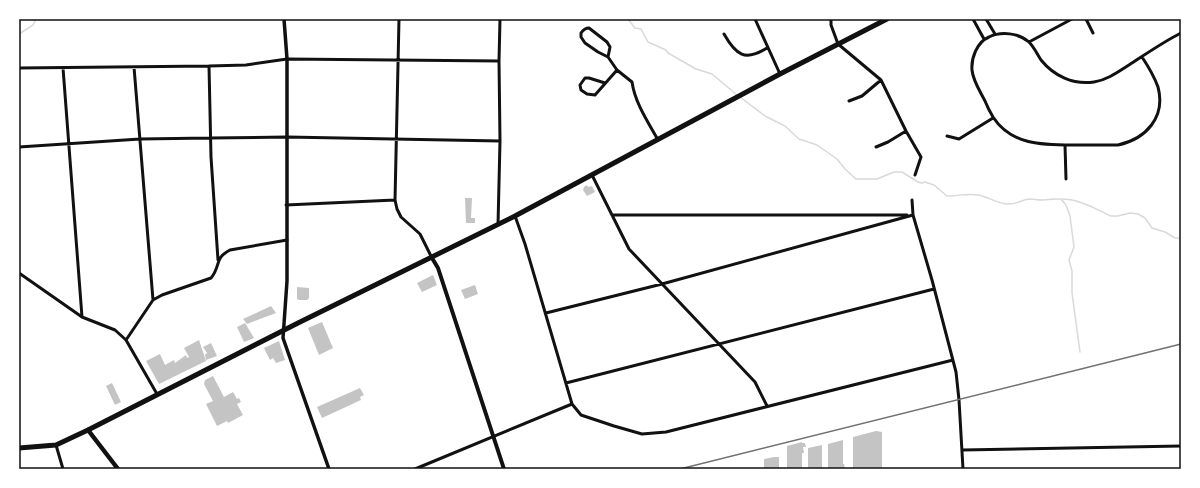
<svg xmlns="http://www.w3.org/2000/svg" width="1200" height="488" font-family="'Space Grotesk',sans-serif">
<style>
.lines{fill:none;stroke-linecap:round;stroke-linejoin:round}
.stream{stroke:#d9d9d9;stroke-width:1.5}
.building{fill:#c4c4c4}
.minor{stroke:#111;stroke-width:3}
.tertiary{stroke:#111;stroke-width:3.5}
.secondary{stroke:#111;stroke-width:4}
.primary{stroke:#111;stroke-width:4.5}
.trunk{stroke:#111;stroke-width:5}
.rail{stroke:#707070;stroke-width:1.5}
.neatline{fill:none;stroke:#111;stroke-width:1.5}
</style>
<rect width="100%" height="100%" fill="#fff"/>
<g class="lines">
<path class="stream" d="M628,19L635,28L641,29L648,42L666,50L668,53L696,69L712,74L737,95
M19,34L33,25L36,19
M740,97L765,116L785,126L799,139L817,145L837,159L845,169L856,179H877L894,172H902L918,182L922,183L925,182L934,185L947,196C958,196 968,193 978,195C989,197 998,204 1009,204C1016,204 1022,200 1029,199C1033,199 1038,200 1042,200C1052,199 1061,198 1072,200C1085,202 1099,211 1111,216H1118L1130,213L1138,214L1145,218L1152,228L1165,232L1175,238H1181
M1061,199L1066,205L1070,216L1074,247L1069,260L1072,271V293L1080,352"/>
</g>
<path class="building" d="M587,185L588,187L592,186L595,192L587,196L583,190L584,187Z
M465,198H472L471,218H475V223H466Z
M433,275L437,285L422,292L417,283Z
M475,285L478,294L465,299L461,290Z
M297,287L309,288V298L307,300H299L297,299Z
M271,306L276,313L247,324L243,319Z
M322,322L333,348L319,355L308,328Z
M245,323L254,338L244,342L237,327Z
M199,340L206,361L159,384L146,361L160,354L165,365L174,360L175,363L186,355L187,358L189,357L184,348Z
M279,341L285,360L276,363L273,358L270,360L264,348Z
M211,343L217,356L206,360L205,355L207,353L203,347Z
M213,376L224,397L233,392L237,399L239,398L241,402L237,404L243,415L228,423L227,421L217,426L206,404L213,401L204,384L205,380Z
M112,383L121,402L115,405L106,386Z
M360,388L364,395L360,397L361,400L322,418L317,407Z
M876,431L882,432V469H853V437Z
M843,440V464H844L845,469H828V444Z
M802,442V443H805L806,447H803L804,453H802V469H787V446Z
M822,445V469H808V448Z
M774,457H779V469H764V459Z"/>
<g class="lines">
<path class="minor" d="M399,19L395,200L397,209L401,217L420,234L432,258
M755,19L780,74
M831,19V25L838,44L881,80L906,131L921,157L915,175
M973,19L984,39
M986,19L995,34
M1086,19L1093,33
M724,34C736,55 745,62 767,48
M1029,42L1072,19
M608,57L610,47L607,42L589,28C585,28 583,30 581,33V37L585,43L598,52L608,57L617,70L632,82C635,103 648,122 658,140
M1142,57C1148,66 1154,76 1158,87C1166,117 1146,139 1118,145C1103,145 1088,145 1072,145C1043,145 1011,145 993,117C990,112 987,106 985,101C980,91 973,81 972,70C971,58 977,42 989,37C1001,31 1019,33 1029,42C1034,47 1037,54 1041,60C1054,76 1073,85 1094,82C1107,80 1118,72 1129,65C1146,54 1163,42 1181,33
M209,66L211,157L218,260
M134,67L153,300
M19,68L209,66L246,65L287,59L499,61
M63,68L82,317
M605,83L589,78H585L580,85L581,90L587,94L595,95L617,70
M849,101L862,96L881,80
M947,136L959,139L993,118
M1065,145L1066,179
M19,147L140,139L210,138L287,137L500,141
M876,147L888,142L906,131
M592,175L629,249L755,382L767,406
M912,200L913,215L932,280L956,372L959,400L963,469
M286,205L395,200
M612,215H907
M515,216L525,244L572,404L581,415L614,426L642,434L666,432L953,360
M498,225L500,141L499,61L500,19
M19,273L82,317L115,330L126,340L157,394
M546,313L662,284L913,215
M126,340L153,300L162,295L211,278C221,266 214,258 230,250L287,240
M566,383L934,289
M56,445L63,469
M962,450L1181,446
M415,469L572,404"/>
<path class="tertiary" d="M284,19L287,59V281L283,338L329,469"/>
<path class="secondary" d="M432,258L438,268L504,469"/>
<path class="primary" d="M88,430L118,469"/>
<path class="trunk" d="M19,448L56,445L88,430L298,323L515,216L780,74L887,19"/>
<path class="rail" d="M680,469L1181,344"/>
</g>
<rect width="1200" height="488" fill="none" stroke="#ffffff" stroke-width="40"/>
<rect x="20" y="20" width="1160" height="448" class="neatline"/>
</svg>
